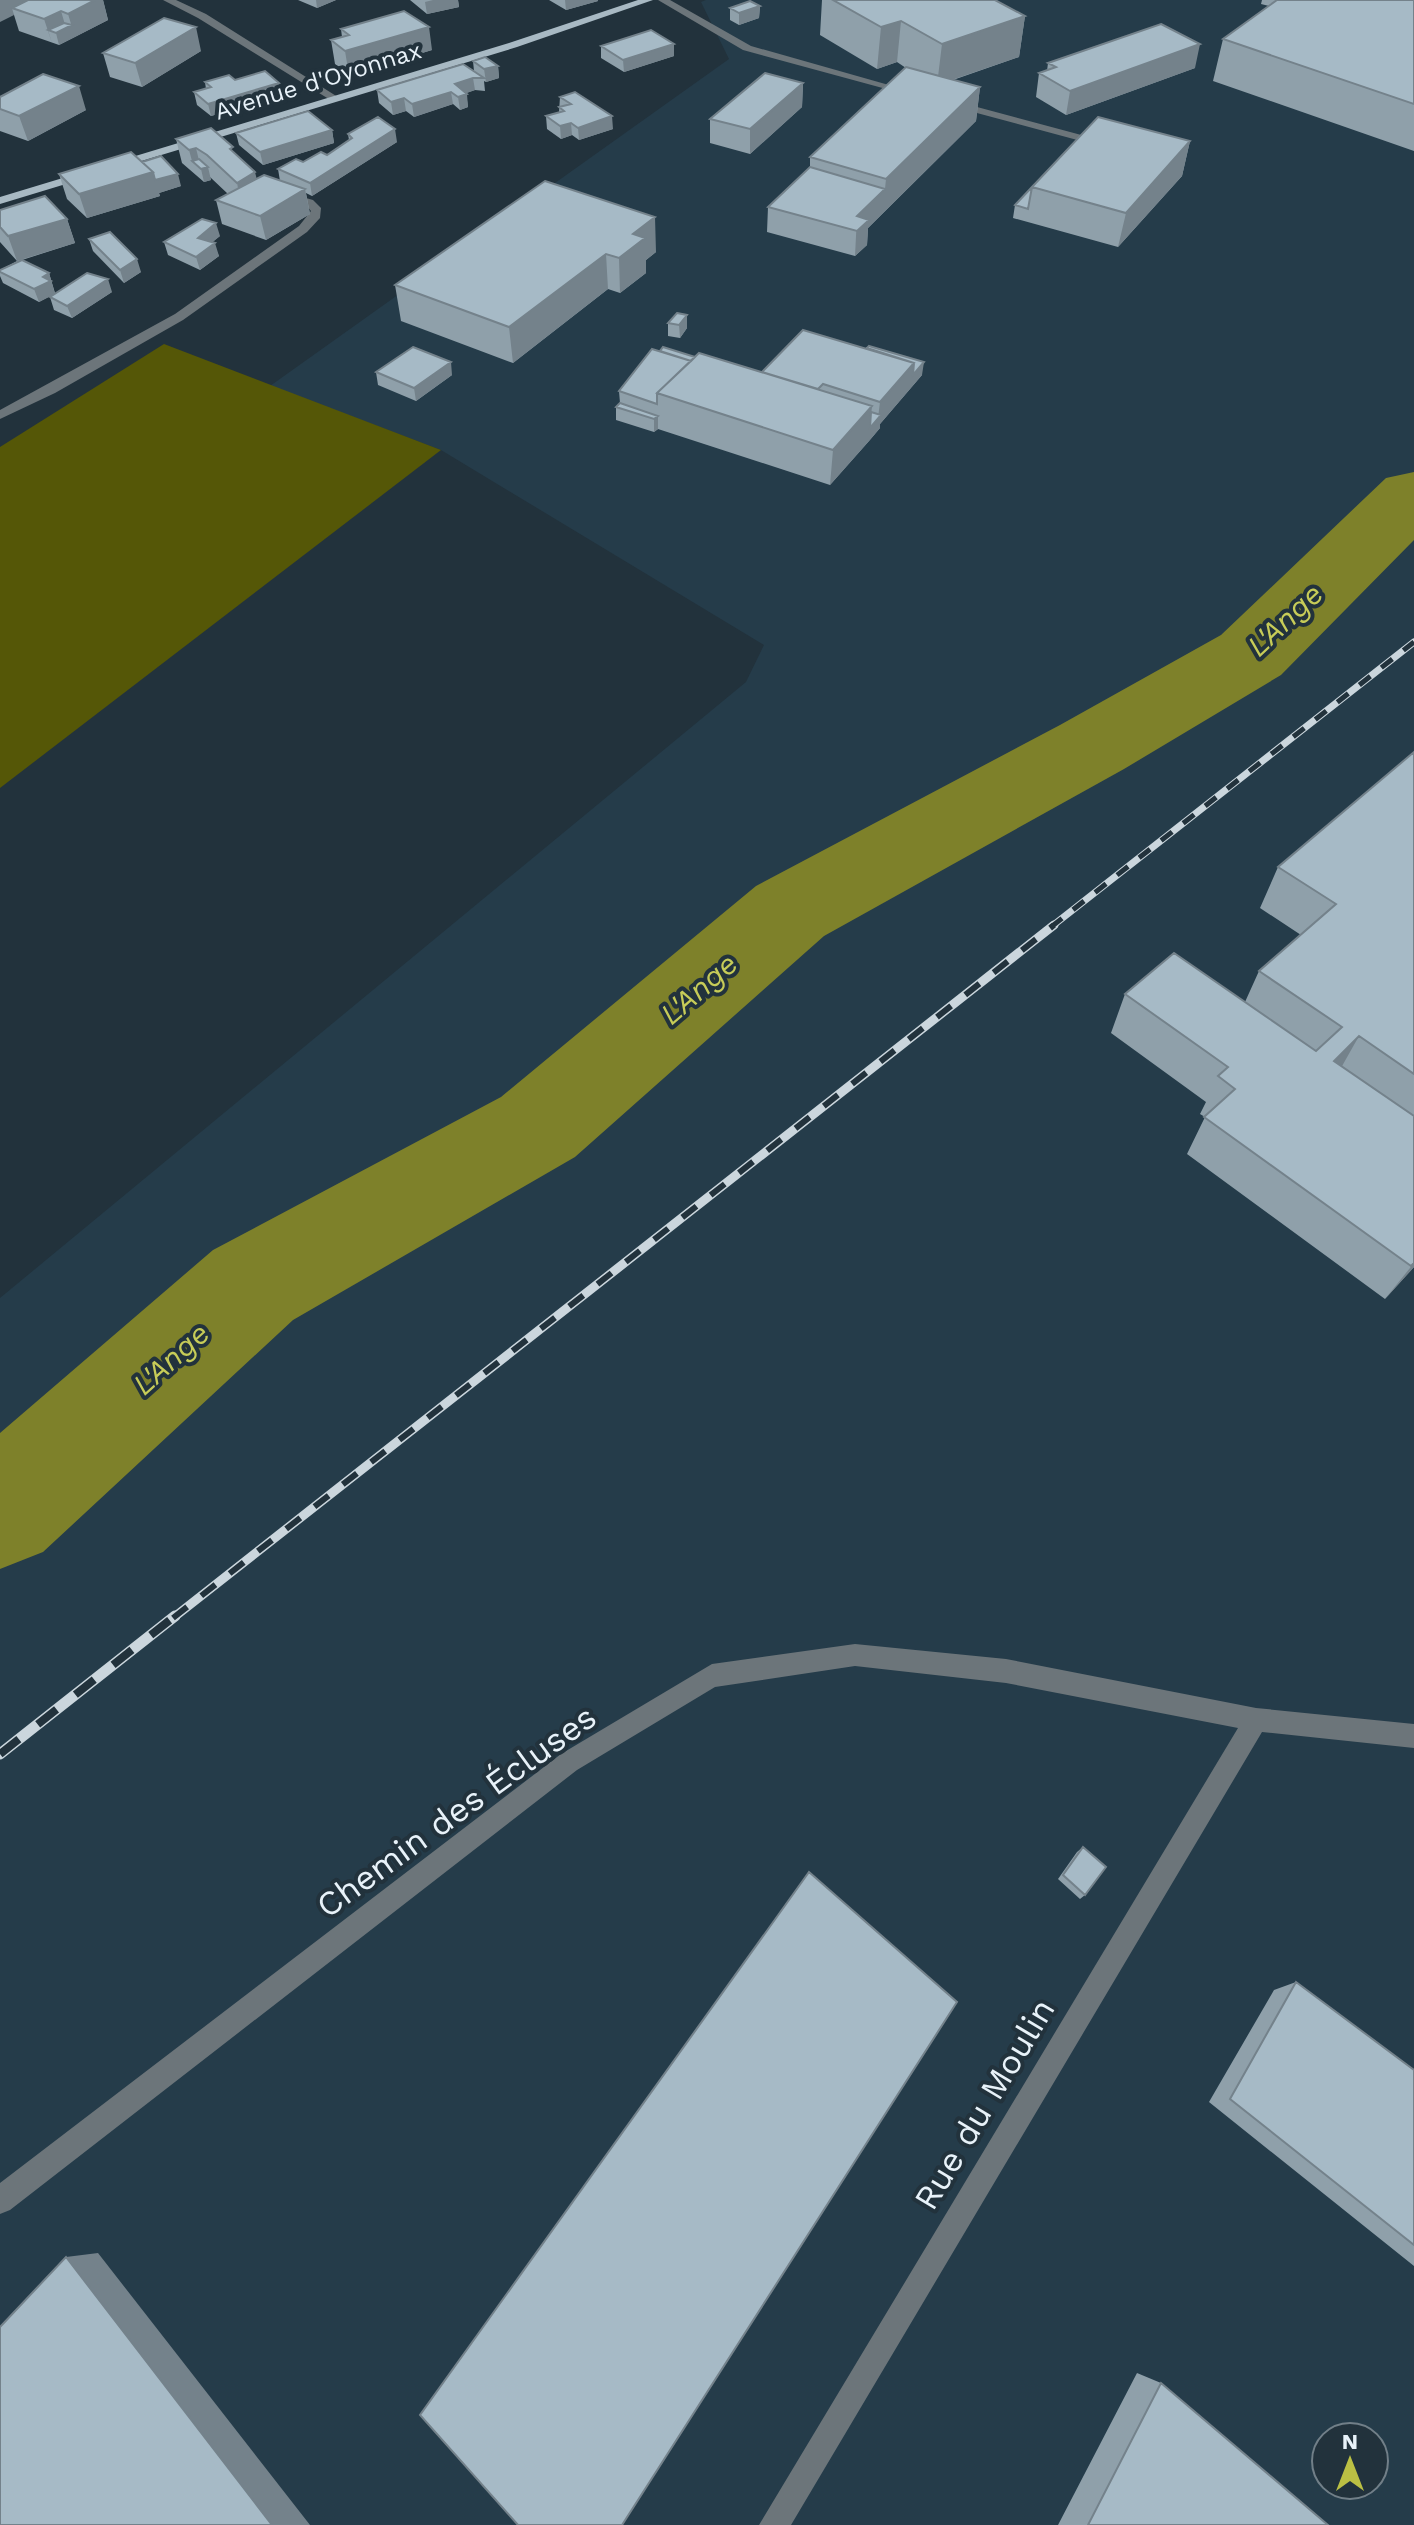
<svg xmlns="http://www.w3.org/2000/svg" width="1414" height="2525" font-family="'Work Sans',sans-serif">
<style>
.built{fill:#253c4a;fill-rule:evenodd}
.green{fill:#555707}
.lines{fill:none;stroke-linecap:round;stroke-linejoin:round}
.river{fill:#7e812a;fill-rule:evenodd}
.minor{fill:#6c757a;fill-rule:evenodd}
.major{fill:#a8b9c3;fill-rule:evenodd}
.rail-far2-casing{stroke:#cbd6dd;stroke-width:7}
.rail-far1-casing{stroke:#cbd6dd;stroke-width:9}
.rail-casing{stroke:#cbd6dd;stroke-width:11}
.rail-far2{stroke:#22323c;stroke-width:5;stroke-dasharray:14;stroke-linecap:butt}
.rail-far1{stroke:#22323c;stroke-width:6;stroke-dasharray:18;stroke-linecap:butt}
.rail{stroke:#22323c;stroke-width:8;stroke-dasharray:24;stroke-linecap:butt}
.wall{fill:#8fa0aa}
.shaded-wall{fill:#74828b}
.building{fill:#a6bac6;stroke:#74828b;stroke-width:2}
.labels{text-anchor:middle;stroke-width:8;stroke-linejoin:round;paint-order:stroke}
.far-street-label{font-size:24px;fill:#e8f2f9;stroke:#22323c}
.water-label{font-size:30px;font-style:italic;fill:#c7cc58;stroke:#22323c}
.near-street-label{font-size:34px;fill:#e8f2f9;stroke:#22323c}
</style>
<rect width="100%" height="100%" fill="#22323c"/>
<path class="built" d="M706,0H1414V2525H0V1298L746,682L764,645L441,450L270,386L729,59L701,2ZM1326,2437H1374V2485H1326Z"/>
<path class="green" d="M164,344L441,450L0,788V447Z"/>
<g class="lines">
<path class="river" d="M1414,472V540L1281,675L1124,769L824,936L575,1157L293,1320L43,1552L0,1569V1433L213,1250L501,1097L756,886L1060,725L1221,635L1386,478Z"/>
<path class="minor" d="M163,0H176L206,14L341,99L332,101L198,18Z
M658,0H670L751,46L917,93L912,96L743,50Z
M951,100L1085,136L1087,138L1081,141L947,105L946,103Z
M278,190L313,200L321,208L320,218L307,232L183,320L55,393L0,419V410L175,314L299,226L311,211L305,204L278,194Z
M855,1644L1006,1659L1256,1708L1414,1724V1748L1262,1732L791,2525H759L1238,1728L1006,1683L855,1666L715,1687L577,1770L10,2210L0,2214V2183L561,1754L712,1664Z"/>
<path class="major" d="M638,0H653L517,47L0,204V197L509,43Z"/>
<defs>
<path id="rail-far2" d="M1051,927L1414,642"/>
<path id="rail-far1" d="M173,1618L1054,925"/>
<path id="rail" d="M0,1754L175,1616"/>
</defs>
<use href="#rail-far2" class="rail-far2-casing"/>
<use href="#rail-far1" class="rail-far1-casing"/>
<use href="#rail" class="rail-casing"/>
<use href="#rail-far2" class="rail-far2"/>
<use href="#rail-far1" class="rail-far1"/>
<use href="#rail" class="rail"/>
</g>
<path class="wall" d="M0,0H103L108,20L59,45L19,31L14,15Z
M298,0H336L317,8Z
M410,0H458L459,7L427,14Z
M549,0H598V1L566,10Z
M822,0H995L1025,16L1019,57L953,80L980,87L976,121L868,228L867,245L855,256L767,232L768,207L810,167V157L906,68L897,62L877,69L820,35Z
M1262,0H1414V151L1213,81L1223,39L1269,6L1261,4Z
M760,6L759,18L739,25L730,20V8Z
M341,29L432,50L349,75L335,64L331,40L342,37Z
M601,46L674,56L624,72L601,58Z
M201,51L142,87L110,77L103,53Z
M473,61L498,66L499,78L486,82L484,81L485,91L475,90L466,93L468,107L460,110L453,104L414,117L406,111L393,115L379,103L377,90L474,71Z
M1048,63L1195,68L1066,115L1036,97L1039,73L1047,71Z
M235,80L281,95L211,116L197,105L194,92L206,89L205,82Z
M803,83L802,107L750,154L710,143V119Z
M0,97L86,110L28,141L0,131Z
M560,97L613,129L579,140L572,135L561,139L547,129L546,116L559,112Z
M332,130L334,143L263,165L239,145L236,133Z
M348,134L397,142L312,196L306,193L310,214L266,240L222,224L216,200L228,194L210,177L211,180L204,182L182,163L176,139L235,153L257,179L280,181L278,169L327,155L349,140Z
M1190,141L1182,176L1118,247L1013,218L1015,205L1032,187Z
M142,162L181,186L159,193L160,196L87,218L67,199L59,174Z
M545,181L656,252L646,260V273L620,293L608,289L513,363L401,321L395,285Z
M0,210L67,219L75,243L22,260L49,273L55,293L112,292L72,318L54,310L50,297L52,295L39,302L3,283L0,276V270L17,261L0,242Z
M220,236L212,242L219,256L200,270L168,255L164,242Z
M89,239L141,272L124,283L93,251Z
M687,315V328L680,338L668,336V323Z
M660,351L695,357L762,372L922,375L880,424V428L869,441L830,485L658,429L654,432L616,420V407L620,403L619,391Z
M376,372L452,375L416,401L378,385Z
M1414,752V1267L1385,1299L1187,1154L1205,1117L1200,1114L1206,1102L1111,1033L1125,994L1245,1002L1259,971L1301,935L1260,908L1278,867Z
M1083,1847L1085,1895L1080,1899L1058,1879L1077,1852Z
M1296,1982L1414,2070V2266L1209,2102L1274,1990Z
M1137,2373L1161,2383L1328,2525H1058Z"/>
<path class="shaded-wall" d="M0,0H45L12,8L14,15L0,22Z
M95,0H103L108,20L75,37L68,14Z
M316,0H336L317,8Z
M433,0H458L459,7L427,14L425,2Z
M565,0H598V1L566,10Z
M760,6L759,18L739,25V13Z
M61,11L66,28L72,25L75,37L59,45L56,33L48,30L52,43L44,19Z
M1025,16L1019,57L937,85L942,44Z
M901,21L897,62L877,69L881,27Z
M196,27L201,51L142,87L135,63Z
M429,27L432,50L349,75L345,51Z
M674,44V56L624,72L623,60Z
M1200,44L1195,68L1066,115L1070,91Z
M498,66L499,78L486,82L484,69Z
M473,78L475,90L456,97L455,84Z
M279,83L281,95L211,116L208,104Z
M803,83L802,107L750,154V129Z
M79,86L86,110L28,141L19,116Z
M980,87L976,121L868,228L867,245L855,256L857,216L885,189L886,179Z
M451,92L453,104L414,117L412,104Z
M467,94L468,107L460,110L458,97Z
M404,98L406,111L393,115L391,102Z
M612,116L613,129L579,140L578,128Z
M571,123L572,135L561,139L560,126Z
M395,129L397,142L312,196L310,183Z
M332,130L334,143L263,165L260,152Z
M1190,141L1182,176L1118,247L1126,213Z
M196,148L201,169L208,167L211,180L204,182L201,169L192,161L189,150Z
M153,172L178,174L181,186L159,193L160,196L87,218L79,194Z
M255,172L261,196L242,208L237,183Z
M305,189L310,214L266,240L260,216Z
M655,217L656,252L646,260V273L620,293L619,258L633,234Z
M67,219L75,243L17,261L8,236Z
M216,223L220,236L202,251L198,238Z
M215,243L219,256L200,270L196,257Z
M606,254L608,289L513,363L509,327Z
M137,259L141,272L124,283L120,270Z
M49,273L55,294L39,302L34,289L43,277Z
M108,279L112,292L72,318L67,306Z
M687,315V328L680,338L679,325Z
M451,362L452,375L416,401L414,388Z
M924,362L922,375L880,424V428L869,441L830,485L833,450L872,406L870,428L878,418L880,402L914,363Z
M658,416V429L654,432V419Z
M1359,1036L1337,1075L1334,1061Z
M1414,1263V1267L1385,1299Z
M98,2253L310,2525H272L66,2257Z"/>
<path class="building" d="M28,0H95L68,14L61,11L44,19L12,8Z
M833,0H995L1025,16L942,44L901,21L881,27Z
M1277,0H1414V104L1223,39Z
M750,1L760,6L739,13L730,8Z
M404,11L429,27L345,51L331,40L349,35L341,29Z
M164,18L196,27L135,63L103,53Z
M64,23L72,25L56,33L48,30Z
M1161,24L1200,44L1070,91L1039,73L1056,67L1048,63Z
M651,30L674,44L623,60L601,46Z
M485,57L498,66L484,69L473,61Z
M463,64L484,78H473L455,84L467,94L458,97L451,92L412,104L404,98L391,102L377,90Z
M906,67L980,87L886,179L810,157Z
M265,71L279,83L208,104L194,92L211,87L205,82L229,75L235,80Z
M765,73L803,83L750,129L710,119Z
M43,74L79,86L19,116L0,109V97Z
M575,92L612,116L578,128L571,123L560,126L546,116L564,111L559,107L571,104L560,97Z
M308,111L332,130L260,152L236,133Z
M378,117L395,129L310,183L278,169L296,159L303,162L321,152L327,155L352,138L348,134Z
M1098,117L1190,141L1126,213L1032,187Z
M211,128L233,147L230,149L255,172L237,183L207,155L196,148L189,150L176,139Z
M131,152L153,172L79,194L59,174Z
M161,156L178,174L155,180L153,172L142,162Z
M199,159L208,167L201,169L192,161Z
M810,167L885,189L857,216L869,220L857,231L768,207Z
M264,175L305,189L260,216L216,200Z
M545,181L655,217L633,234L645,238L619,258L606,254L509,327L395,285Z
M1032,187L1028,209L1015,205Z
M45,196L67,219L8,236L0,227V210Z
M202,219L216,223L198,238L215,243L196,257L164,242Z
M110,232L137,259L120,270L89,239Z
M22,260L49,273L43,277L51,281L34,289L0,272V270Z
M87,273L108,279L67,306L50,297Z
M677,313L687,315L679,325L668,323Z
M803,330L914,363L880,402L823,384L818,389L762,372Z
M869,346L924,362L913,375L914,363L867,348Z
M413,347L451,362L414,388L376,372Z
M663,347L695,357L691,361L660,351Z
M652,349L691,361L657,393V404L619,391Z
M699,353L872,406L833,450L657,393Z
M620,403L658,416L654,419L616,407Z
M871,412L881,415L870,428Z
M1414,752V1074L1359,1036L1334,1061L1414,1116V1263L1411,1266L1204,1117L1235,1089L1218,1076L1228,1067L1125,994L1174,953L1316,1051L1342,1027L1259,971L1336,904L1278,867Z
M1083,1847L1106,1867L1085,1895L1063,1875Z
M809,1872L957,2002L622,2525H518L420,2415Z
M1296,1982L1414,2070V2245L1230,2099Z
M66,2257L272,2525H0V2327Z
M1161,2383L1328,2525H1088Z"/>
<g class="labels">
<g class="far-street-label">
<text transform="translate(318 81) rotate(-17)" y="8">Avenue d'Oyonnax</text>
</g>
<g class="water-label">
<text transform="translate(1285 620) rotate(-43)" y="10">L'Ange</text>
<text transform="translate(699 989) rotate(-41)" y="10">L'Ange</text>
<text transform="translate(171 1359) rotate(-42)" y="10">L'Ange</text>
</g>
<g class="near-street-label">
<text transform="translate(456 1811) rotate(-36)" y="12">Chemin des Écluses</text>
<text transform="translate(984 2104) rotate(-59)" y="12">Rue du Moulin</text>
</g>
</g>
<g transform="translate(1350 2461)"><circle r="38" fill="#22323c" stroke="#717f88" stroke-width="2"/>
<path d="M0-6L14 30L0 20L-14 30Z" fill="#bbc044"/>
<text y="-12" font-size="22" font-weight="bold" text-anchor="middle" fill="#e8f2f9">N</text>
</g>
</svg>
